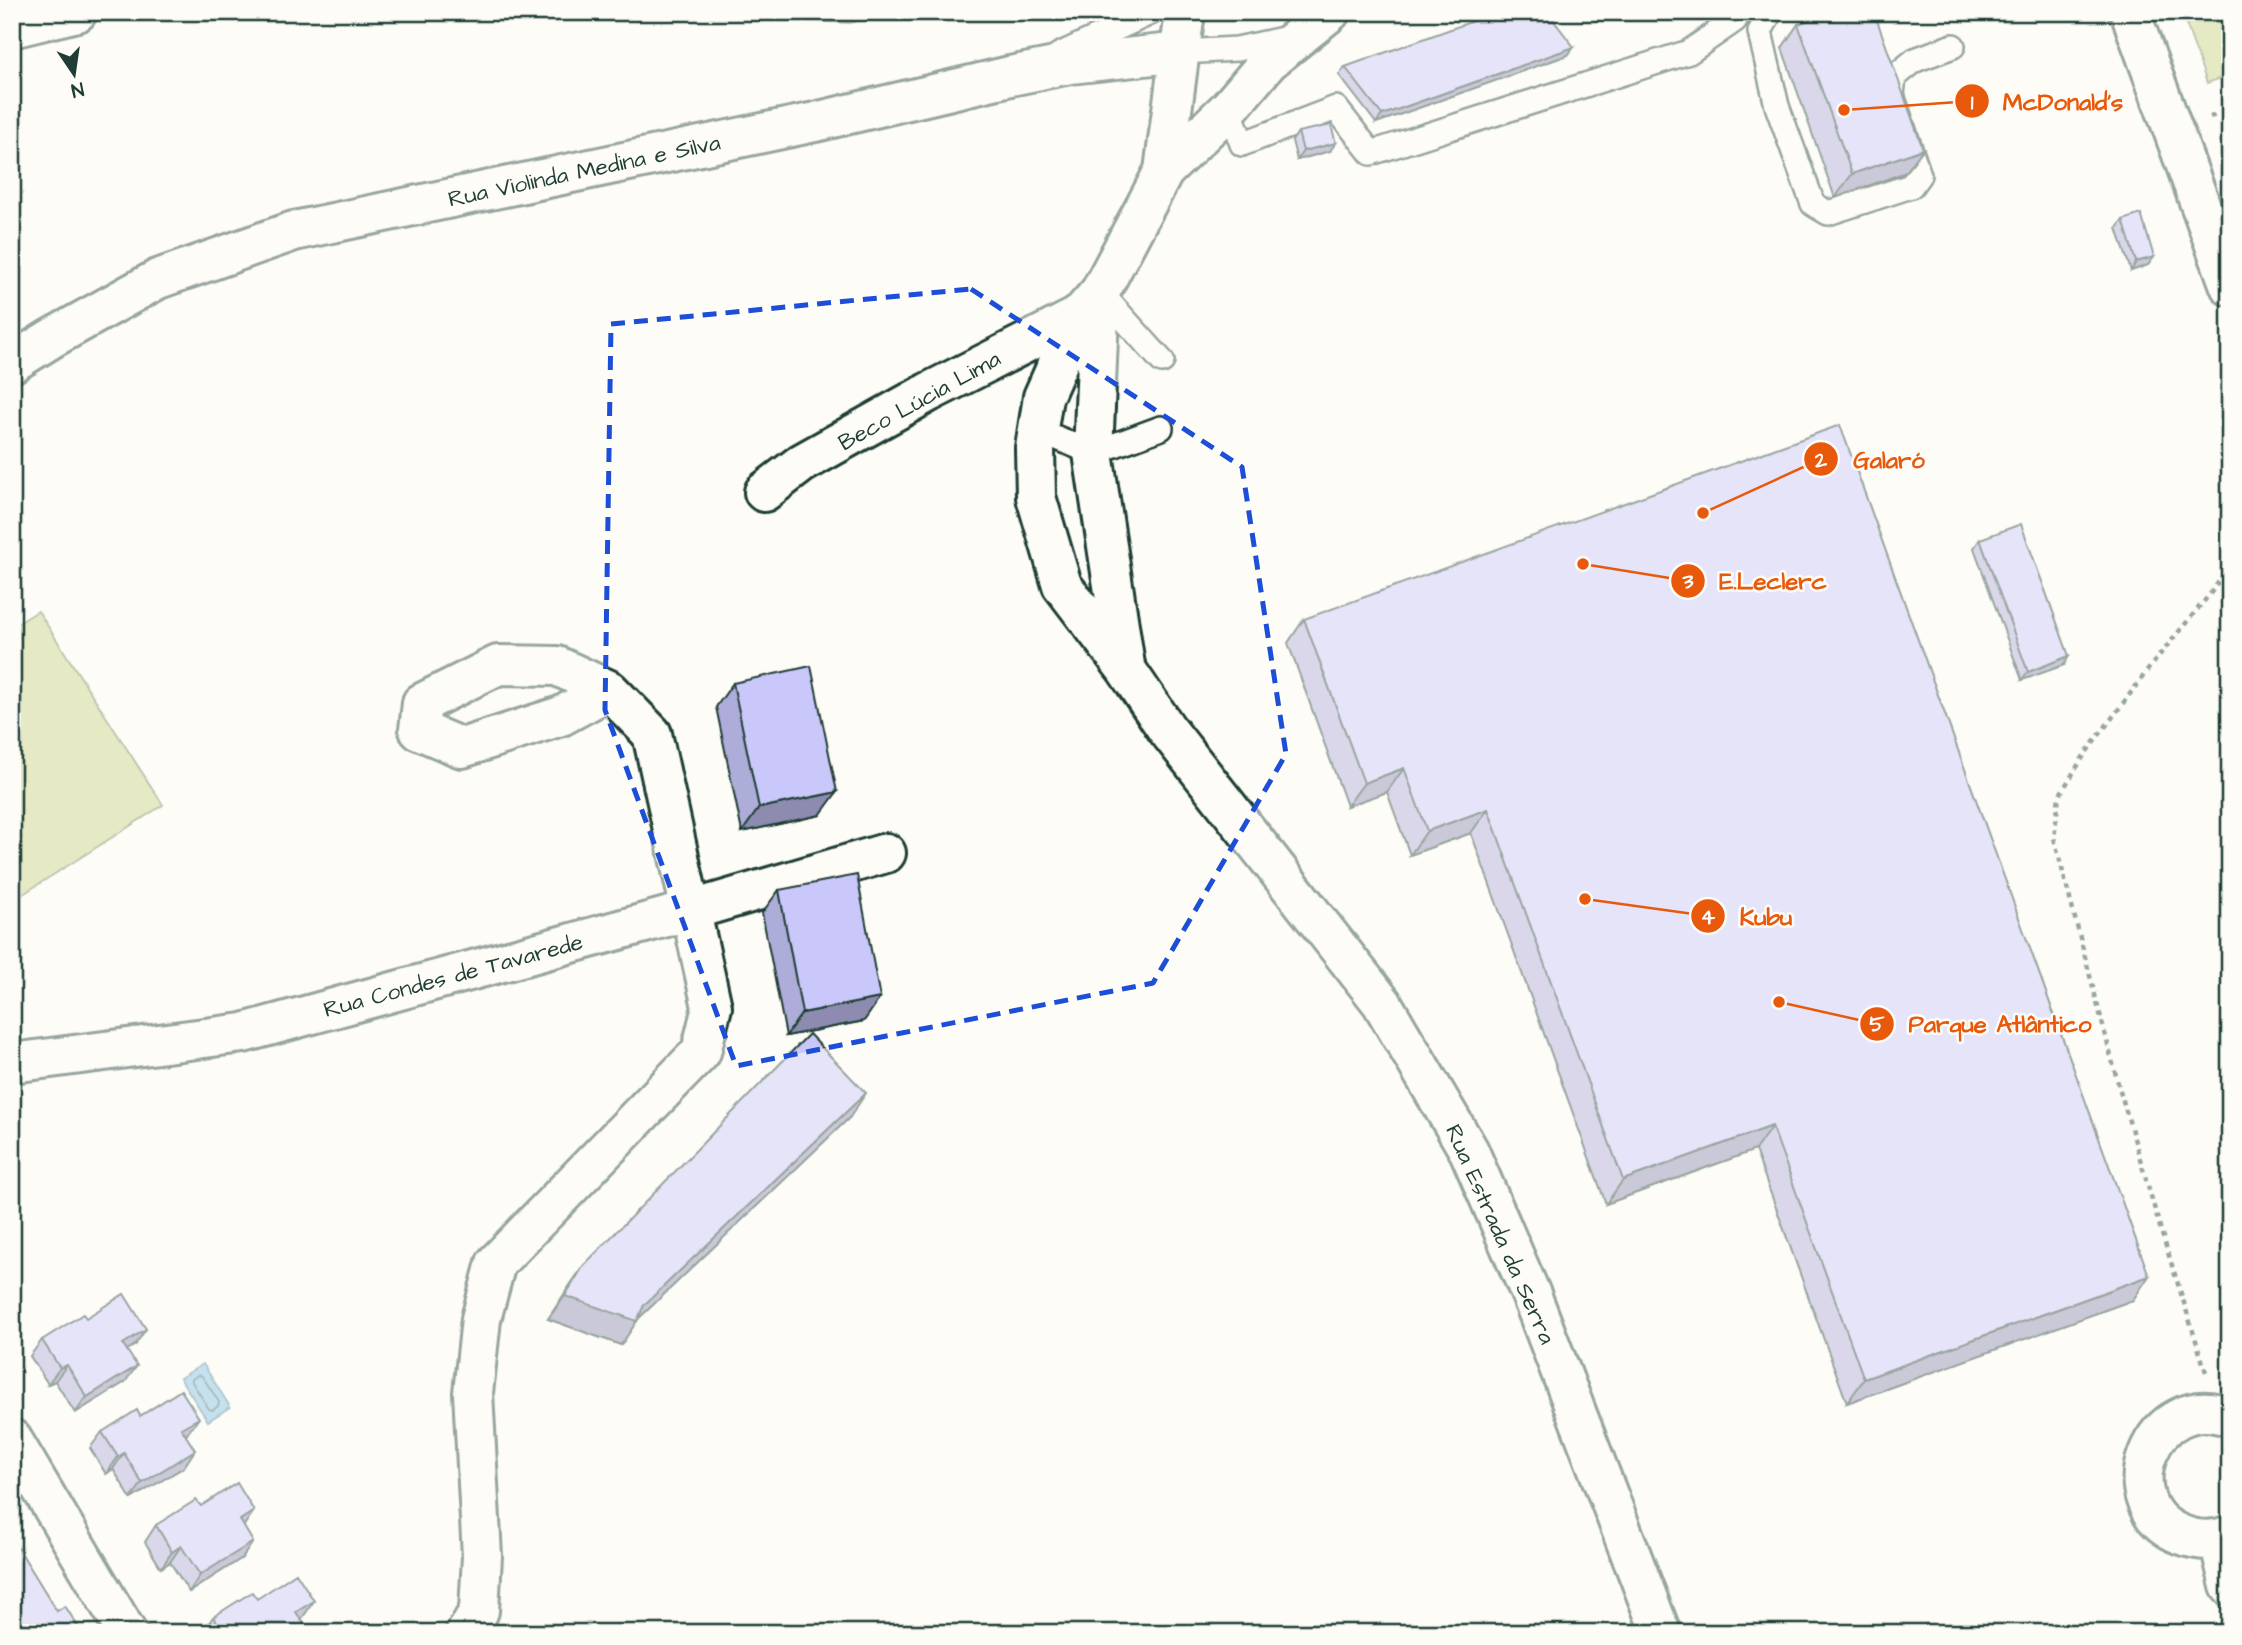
<svg xmlns="http://www.w3.org/2000/svg" width="2242" height="1645" font-family="'Architects Daughter',sans-serif">
<style>
.green{fill:#c7d488;stroke:#73885e;stroke-width:2}
.water{fill:#83c1e3;stroke:#5b8c9d;stroke-width:2}
.lines{fill:none;stroke-linecap:round;stroke-linejoin:round}
.shore{stroke:#47727a;stroke-width:2}
.lane-casing{stroke:#1f3d34;stroke-width:28}
.street-casing{stroke:#1f3d34;stroke-width:44}
.secondary-casing{stroke:#1f3d34;stroke-width:44}
.path{stroke:#1f3d34;stroke-width:4.5;stroke-dasharray:5 5;stroke-linecap:butt}
.lane{stroke:#fdfcf7;stroke-width:23}
.street{stroke:#fdfcf7;stroke-width:38}
.secondary{stroke:#fdfcf7;stroke-width:38}
.wall{fill:#aeacd8;stroke:#1f3d34;stroke-width:2}
.shaded-wall{fill:#8d8cb0;stroke:#1f3d34;stroke-width:2}
.building{fill:#cac8fb;stroke:#1f3d34;stroke-width:2}
.marked{fill:none;stroke:#1d4ed8;stroke-width:5;stroke-dasharray:14 9;stroke-linejoin:round}
.labels{text-anchor:middle;stroke-width:5;stroke-linejoin:round;paint-order:stroke}
.street-label{font-size:23px;fill:#1f3d34;stroke:#fdfcf7}
.leader{fill:none;stroke:#e8590c;stroke-width:2.5}
.callout-dot{fill:#e8590c;stroke:#fdfcf7;stroke-width:2.5}
.mark-label{font-size:21px;text-anchor:middle;font-weight:bold;fill:#fff}
.callout-label{font-size:24px;text-anchor:middle;font-weight:bold;fill:#e8590c;stroke:#fdfcf7;stroke-width:5;stroke-linejoin:round;paint-order:stroke}
</style>
<rect width="100%" height="100%" fill="#fdfcf7"/>
<filter id="ink" filterUnits="userSpaceOnUse"><feTurbulence type="fractalNoise" baseFrequency=".0143" numOctaves="2"/><feDisplacementMap in="SourceGraphic" scale="14" xChannelSelector="R" yChannelSelector="G"/><feConvolveMatrix kernelMatrix="1 2 1 2 8 2 1 2 1" color-interpolation-filters="sRGB"/></filter>
<g filter="url(#ink)">
<path class="green" d="M617,12H891L850,23Z
M2182,12H2230V75L2207,83Z
M38,611L163,805L12,901V627Z"/>
<path class="water" d="M203,1364L230,1407L208,1421L180,1378Z"/>
<g class="lines">
<path class="shore" d="M198,1375L202,1376L219,1402L218,1406L213,1410L209,1409L192,1382V1379Z"/>
<defs>
<path id="lane" d="M1770,12L1760,32L1777,106L1813,204L1828,213L1911,186L1919,175L1892,95L1894,77L1915,60L1953,46
M1181,52L1237,49L1288,38
M1059,55L1152,12
M1229,108L1242,144L1336,108L1371,153L1689,52L1735,20L1738,12
M1100,292L1162,361
M1038,430L1093,453L1161,428"/>
<path id="street" d="M2130,12L2230,286
M12,28L77,12
M12,363L52,338L158,279L294,231L815,122L1010,76L1070,64L1181,52
M764,492L802,463L929,392L1079,316
M12,1063L243,1033L692,910L886,853
M2230,1417C2152,1386 2105,1506 2182,1535C2198,1541 2214,1542 2230,1535
M12,1439L127,1633
M2219,1540L2230,1586
M466,1633L479,1611L482,1556L473,1393L481,1319L496,1263L701,1052L712,1007L652,734L609,690L557,666L498,665L422,703L419,730L462,748L561,716L609,690"/>
<path id="secondary" d="M1330,12L1269,61L1229,108L1164,171L1100,292L1079,316L1043,397L1035,448L1036,497L1062,585L1126,669L1166,728L1382,1003L1469,1151L1532,1297L1661,1633
M1164,171L1185,12
M1100,292L1093,453L1125,665"/>
</defs>
<use href="#lane" class="lane-casing"/>
<use href="#street" class="street-casing"/>
<use href="#secondary" class="secondary-casing"/>
<path class="path" d="M2210,117L2230,110
M2206,1372L2162,1234L2119,1087L2054,838L2059,796L2085,754L2153,663L2210,594L2230,566"/>
<use href="#lane" class="lane"/>
<use href="#street" class="street"/>
<use href="#secondary" class="secondary"/>
</g>
<path class="wall" d="M1798,24L1923,149L1906,172L1835,198L1782,48Z
M1574,47L1568,55L1376,123L1339,75L1345,67Z
M1298,132L1330,151L1297,160L1292,141Z
M2123,220L2154,257L2148,265L2131,271L2117,228Z
M1980,539L2064,665L2022,680L1974,548Z
M1304,619L2133,1300L1847,1403L1755,1150L1606,1204L1471,833L1410,855L1387,792L1347,806L1288,643Z
M733,683L820,815L742,832L716,707Z
M779,890L864,1021L786,1036L762,913Z
M850,1117L638,1319L621,1345L548,1319L568,1288L584,1265Z
M42,1340L135,1345L127,1350L125,1382L75,1413L55,1381L48,1384L30,1356Z
M140,1416L187,1434L186,1435L184,1467L131,1499L113,1469L106,1474L90,1448L102,1432Z
M201,1506L244,1526L242,1558L189,1592L170,1562L161,1568L145,1542L156,1525Z
M213,1617H303L301,1618L310,1633H202Z"/>
<path class="shaded-wall" d="M1574,47L1568,55L1376,123L1382,115Z
M1336,143L1330,151L1297,160L1303,151Z
M1923,149L1906,172L1835,198L1852,174Z
M2154,257L2148,265L2131,271L2136,262Z
M2069,656L2064,665L2022,680L2028,672Z
M1404,768L1387,792L1347,806L1364,783Z
M837,792L820,815L742,832L759,808Z
M1488,809L1471,833L1410,855L1427,831Z
M880,998L864,1021L786,1036L802,1013Z
M866,1093L850,1117L636,1321H637L621,1345L548,1319L565,1296L644,1305Z
M1772,1126L1755,1150L1606,1204L1623,1180Z
M2149,1276L2133,1300L1847,1403L1864,1379Z
M146,1329L135,1345L111,1360L123,1344Z
M67,1365L55,1381L48,1384L60,1368Z
M137,1366L125,1382L75,1413L87,1397Z
M199,1418L187,1434L170,1445L181,1428Z
M195,1450L184,1467L131,1499L142,1483Z
M124,1453L113,1469L106,1474L118,1457Z
M254,1511L243,1527L240,1520Z
M253,1542L242,1558L189,1592L200,1575Z
M181,1546L170,1562L161,1568L172,1552Z
M314,1601L303,1617L285,1628L296,1612Z"/>
<path class="building" d="M1498,12H1547L1574,47L1382,115L1345,67Z
M1831,12H1874L1923,149L1852,174L1798,24Z
M1331,125L1336,143L1303,151L1298,132Z
M2141,214L2154,257L2136,262L2123,220Z
M1840,425L2149,1276L1864,1379L1772,1126L1623,1180L1488,809L1427,831L1404,768L1364,783L1304,619Z
M2021,524L2069,656L2028,672L1980,539Z
M811,666L837,792L759,808L733,683Z
M857,875L880,998L802,1013L779,890Z
M809,1034L866,1093L644,1305L637,1321L565,1296L584,1265Z
M124,1294L146,1329L123,1344L137,1366L87,1397L67,1365L60,1368L42,1340L83,1314L86,1318Z
M181,1390L199,1418L181,1428L195,1450L142,1483L124,1453L118,1457L102,1432L137,1410L140,1416Z
M237,1483L254,1511L240,1520L253,1542L200,1575L181,1546L172,1552L156,1525L196,1500L201,1506Z
M12,1538L57,1611L65,1606L82,1633H12Z
M296,1573L314,1601L296,1612L310,1633H224L213,1617L252,1592L257,1599Z"/>
</g>
<path d="M0 0H2242V1645H0ZM971,289L1242,467L1286,754L1153,983L736,1066L605,710L611,324Z" fill="#fdfcf7" fill-opacity=".55" fill-rule="evenodd"/>
<path class="marked" d="M971,289L1242,467L1286,754L1153,983L736,1066L605,710L611,324Z"/>
<g class="labels">
<g class="street-label">
<text transform="translate(584 170) rotate(-12)" y="8">Rua Violinda Medina e Silva</text>
<text transform="translate(919 400) rotate(-29)" y="8">Beco Lúcia Lima</text>
<text transform="translate(453 975) rotate(-15)" y="8">Rua Condes de Tavarede</text>
<text transform="translate(1501 1234) rotate(66)" y="8">Rua Estrada da Serra</text>
</g>
</g>
<path class="leader" d="M1844 110L1972 101M1703 513L1821 459M1583 564L1688 581M1585 899L1708 916M1779 1002L1877 1024"/>
<g class="callout-dot">
<circle cx="1844" cy="110" r="7"/>
<circle cx="1703" cy="513" r="7"/>
<circle cx="1583" cy="564" r="7"/>
<circle cx="1585" cy="899" r="7"/>
<circle cx="1779" cy="1002" r="7"/>
<circle cx="1972" cy="101" r="18"/>
<circle cx="1821" cy="459" r="18"/>
<circle cx="1688" cy="581" r="18"/>
<circle cx="1708" cy="916" r="18"/>
<circle cx="1877" cy="1024" r="18"/>
</g>
<g class="mark-label">
<text x="1972" y="109">1</text>
<text x="1821" y="467">2</text>
<text x="1688" y="588">3</text>
<text x="1708" y="924">4</text>
<text x="1877" y="1031">5</text>
</g>
<g class="callout-label">
<text x="2063" y="110">McDonald's</text>
<text x="1889" y="468">Galaró</text>
<text x="1773" y="589">E.Leclerc</text>
<text x="1766" y="925">Kubu</text>
<text x="2000" y="1032">Parque Atlântico</text>
</g>
<rect width="2242" height="1645" fill="none" stroke="#fdfcf7" stroke-width="42"/>
<rect x="21" y="21" width="2200" height="1603" fill="none" stroke="#1f3d34" stroke-width="2.5" filter="url(#ink)"/>
<g transform="translate(74 74) rotate(167)" stroke="#fdfcf7" stroke-width="5" paint-order="stroke">
<path d="M0-5L12 26L0 18L-12 26Z" fill="#1f3d34"/>
<text y="-10" font-size="19" font-weight="bold" text-anchor="middle" fill="#1f3d34">N</text>
</g>
</svg>
